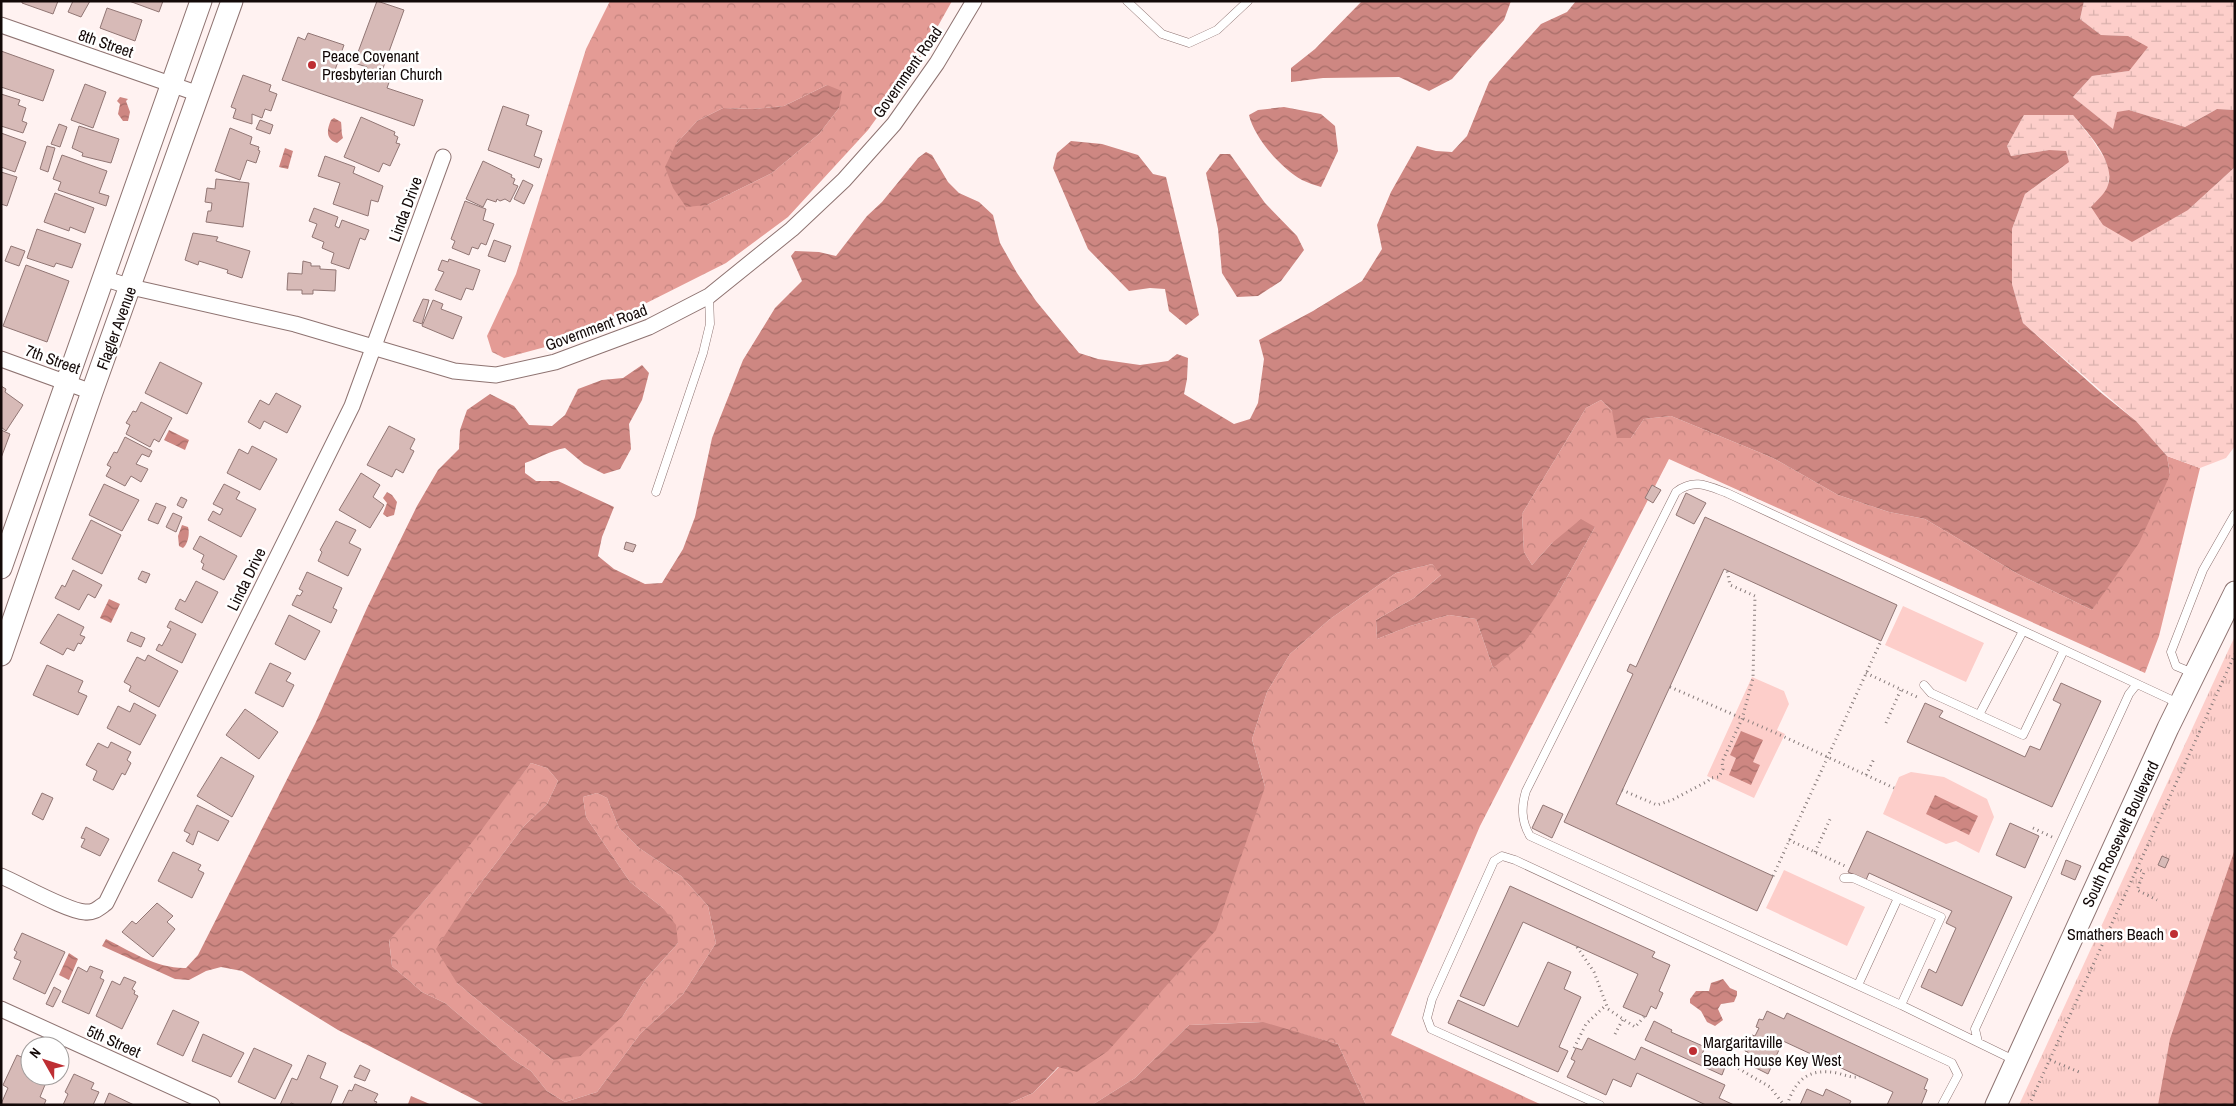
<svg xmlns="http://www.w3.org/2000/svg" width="2236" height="1106" font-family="'Archivo Narrow',sans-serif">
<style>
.forest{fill:url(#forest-crowns);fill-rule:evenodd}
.wetland{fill:url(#wetland-marsh)}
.park{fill:url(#park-tufts)}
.garden{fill:#fdceca}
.water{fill:url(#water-waves);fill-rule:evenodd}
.building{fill:#d7bab7;stroke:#917674}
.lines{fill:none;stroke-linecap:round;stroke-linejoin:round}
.service-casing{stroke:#8e7371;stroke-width:9}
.minor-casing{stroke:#8e7371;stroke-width:17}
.secondary-casing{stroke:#8e7371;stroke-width:23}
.path{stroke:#857978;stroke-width:3;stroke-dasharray:1 4;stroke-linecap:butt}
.service{stroke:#fff;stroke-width:8}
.minor{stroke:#fff;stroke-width:15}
.secondary{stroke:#fff;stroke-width:21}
.poi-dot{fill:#be2e33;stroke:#fff;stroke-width:2}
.labels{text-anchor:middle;stroke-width:5;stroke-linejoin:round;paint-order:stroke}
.street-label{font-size:16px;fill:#130908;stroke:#fff}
.poi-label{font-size:16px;fill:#130908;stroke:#fff;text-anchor:start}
</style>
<defs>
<pattern id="forest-crowns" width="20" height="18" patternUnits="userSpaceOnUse" patternTransform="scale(1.25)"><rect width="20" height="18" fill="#e49b95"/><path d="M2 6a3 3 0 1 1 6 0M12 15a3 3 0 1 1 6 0" fill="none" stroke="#c3847f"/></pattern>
<pattern id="wetland-marsh" width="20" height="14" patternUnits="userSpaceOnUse" patternTransform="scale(1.25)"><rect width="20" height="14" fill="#fdceca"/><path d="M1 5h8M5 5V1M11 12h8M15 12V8" fill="none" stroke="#d8b0ac"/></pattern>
<pattern id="park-tufts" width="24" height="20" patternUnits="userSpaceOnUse" patternTransform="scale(1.25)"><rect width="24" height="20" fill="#fdceca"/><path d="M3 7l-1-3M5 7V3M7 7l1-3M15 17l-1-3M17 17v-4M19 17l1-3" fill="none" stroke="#d8b0ac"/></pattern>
<pattern id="water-waves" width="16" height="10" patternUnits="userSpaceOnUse" patternTransform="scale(1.25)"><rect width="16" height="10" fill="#ce8782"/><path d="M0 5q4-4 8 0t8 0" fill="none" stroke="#a66d68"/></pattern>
</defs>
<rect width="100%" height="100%" fill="#fff2f1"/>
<path class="forest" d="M610,1H952L920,58L868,130L788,217L726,263L575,339L504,358L492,352L487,336L516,274L586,49ZM827,85L839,108L819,134L772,173L707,205L676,144L697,121L723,108L753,109L784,106Z
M1601,400L1612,411L1631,438L1644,419L1671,416L1773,458L1838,495L1889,512L1925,519L2018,574L2092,610L2170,475L2167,456L2200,468L2159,636L2145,673L1669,459L1480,826L1391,1035L1542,1105H1366L1338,1044L1259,1022L1189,1025L1135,1078L1092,1105H1006L1033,1093L1059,1067L1265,787L1252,739L1267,692L1290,654L1330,619L1396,573L1432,564L1442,574L1414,598L1376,620L1377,639L1410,626L1449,615L1476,619L1493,668L1557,595L1595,527L1552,543L1532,565L1524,552L1522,514L1586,408Z
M531,763L547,768L558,781L547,804L524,826L467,901L457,983L498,1017L553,1060L623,1016L646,979L678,943L663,908L630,882L586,817L583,797L597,793L607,798L619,828L639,848L681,876L708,906L716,943L683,994L640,1034L597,1092L565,1102L547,1091L531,1071L512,1059L445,1003L422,992L392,966L389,939L426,899Z"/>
<path class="wetland" d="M2084,1H2235V110L2217,109L2185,127L2129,110L2117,113L2114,130L2073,97L2092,76L2129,71L2128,36L2101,35L2080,19Z
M2024,115H2073L2092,139L2110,167L2108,186L2188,210L2235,167V446L2226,458L2200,468L2167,456L2136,421L2023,323L2012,284V229L2025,194L2052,175L2049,150L2011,156L2007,146Z"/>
<path class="park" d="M2235,636V1105H2019L2221,666Z"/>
<path class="garden" d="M1903,606L1984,643L1966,682L1885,645Z
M1752,677L1784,691L1789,704L1777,730L1785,734L1754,798L1707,776Z
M1911,772L1944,777L1987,799L1994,817L1979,853L1956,841L1946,844L1883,814L1899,777Z
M1784,870L1865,907L1847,946L1766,908Z"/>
<path class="water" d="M1362,1H1511L1504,20L1452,79L1429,91L1399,77L1323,78L1291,82V68L1315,49Z
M1576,1H2084L2080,19L2101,35L2128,36L2148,47L2129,71L2092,76L2073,97L2113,129L2117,112L2129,110L2185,127L2217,109L2235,110V167L2188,210L2132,242L2103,225L2091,207C2096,201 2106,193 2108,185C2116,162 2087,132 2073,115H2024L2007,146L2011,156L2049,150L2066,151L2069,162L2025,194L2012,229V284L2023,323L2100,392L2136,421L2167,456L2170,475L2139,543L2092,610L2018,574L1925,519L1889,512L1838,495L1773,458L1671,416L1644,419L1631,438H1617L1612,411L1601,400L1586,408L1522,514L1524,552L1532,565L1552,543L1581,519L1595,527L1557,595L1524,643L1493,668L1476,619L1449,615L1410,626L1377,639L1376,620L1414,598L1441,575L1432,564L1396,573L1330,619L1290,654L1267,692L1252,739L1265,787L1216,930L1108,1051L1077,1072L1058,1067L1033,1093L1006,1105H485L338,1030L242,971L221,967L206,971L189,980L175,979L102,946L106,939C130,951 158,969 186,968L198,955L315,724L367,608L417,506L438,470L459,449L460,430L467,410L490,394L514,406L529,425L552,426L565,415L578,389L602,380L623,378L642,365L649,373L642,400L629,424L631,449L620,469L604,474L584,464L565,448C549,451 540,458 525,463V473L536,481H558L614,507L602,537L598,556L614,569L645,584L662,583L683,549L695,517L712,438L743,360L775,308L802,281L791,256L795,251L819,252L836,256L867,216L882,202L918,158L926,152L932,155L948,182L959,193L979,202L993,215L1000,243L1017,273L1036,301L1079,353L1098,359L1140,365L1168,361L1177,354L1188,358L1187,379L1184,394L1234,424L1250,419L1258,403L1264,359L1259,340L1313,311L1362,281L1382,249L1377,225L1391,192L1417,146L1436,151L1452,152L1467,136L1489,82L1541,24L1567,12ZM531,763L547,768L558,781L547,804L524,826L467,901L436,949L457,983L498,1017L553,1060L580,1056L623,1016L646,979L678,943L676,925L663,908L630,882L586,817L583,797L597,793L607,798L619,828L639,848L681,876L708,906L716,943L683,994L640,1034L597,1092L565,1102L547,1091L531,1071L512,1059L445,1003L422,992L392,966L389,940L426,899L477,836Z
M827,85L842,91L839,108L819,134L772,173L707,205L686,207L673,188L665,167L676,144L697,121L723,108L753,109L784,106Z
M120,97L128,99L126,101L130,112L128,121H123L118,114L120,104L117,101Z
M1284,107L1321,114L1335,126L1338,151L1321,187C1315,185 1308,183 1302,180C1282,169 1254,138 1249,115L1258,110Z
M334,118L341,122C342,128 341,132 343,138L337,143C325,139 327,129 331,120Z
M1071,141L1102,144L1138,155L1153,174L1166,177L1199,315L1186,325L1169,311L1165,289L1150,288L1129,291L1088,249L1053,168L1057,153Z
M285,148L293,151L288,169L279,167Z
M1220,154H1230L1265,203L1297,236L1304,250L1281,281L1258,296L1237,297L1222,273L1218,229L1206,173Z
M169,430L189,440L185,450L164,440Z
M387,492L392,495L397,502L394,515L387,517L383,514L387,503L383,498Z
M182,525L188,527C190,533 188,544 183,548L179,546L178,536Z
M109,599L120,604L111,623L100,618Z
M1741,731L1763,740L1753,762L1760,765L1751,785L1729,775L1736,758L1730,755Z
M1935,795L1978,816L1969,835L1926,814Z
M2235,849V1105H2158L2170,1039Z
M69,953L78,959L69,980L59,975Z
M1723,979L1730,988L1737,991V995L1734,1002L1721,1004L1718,1009L1723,1020L1715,1026L1707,1022L1701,1011L1690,1003V999L1696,991H1709L1711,983Z
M1263,1022L1338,1044L1366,1105H1092L1135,1078L1189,1025Z
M411,1096L432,1105L408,1104Z"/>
<path class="building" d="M22,1H58L53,14L22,3Z
M73,1H90L81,17L68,12Z
M129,1H163L159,12Z
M377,1L404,10L382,71L392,74L387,88L423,100L414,126L282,80L298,37L305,40L308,33L344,45L335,70L362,80L367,67L354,63Z
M107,8L142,20L135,41L100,28Z
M1,51L54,70L43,101L1,87Z
M243,75L271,85L269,91L277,94L271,111L265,109L262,118L252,114V124L233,118L236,109L231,107Z
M85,84L106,92L93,128L71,120Z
M1,94L20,100L18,105L26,108L22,121L27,123L23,133L1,126Z
M503,106L529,115L526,125L542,131L534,156L542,159L539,168L488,150Z
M361,117L395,132L394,135L398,137L396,143L400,144L390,166L383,163L379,172L344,157Z
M260,120L273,125L270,134L256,129Z
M59,124L67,127L60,147L51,144Z
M79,126L119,139L111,163L82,156L83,153L72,148Z
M230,128L252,137L250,144L259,147L258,150L260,151L256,163L247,160L240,180L215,171Z
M1,133L26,142L15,172L1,167Z
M47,146L55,148L48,172L40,169Z
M62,155L107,171L99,193L109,196L106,206L58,190L61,182L53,179Z
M325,156L355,167L353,173L383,186L378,202L371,200L368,216L333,204L340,183L318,176Z
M483,161L512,175L511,177L515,179L513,184L518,186L510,202L505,199L500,201L497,199L496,202L487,199L483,207L466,199Z
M1,172L17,177L7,206L1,204Z
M216,179L249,183L243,227L206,222L208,211H211L212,203L205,202L207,188L215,189Z
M523,180L533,185L524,204L514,199Z
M55,193L94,208L85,233L70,227L69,231L44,222Z
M465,201L486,209L483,220L494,224L486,245L481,243L478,249L472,247L469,255L452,248L455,241L451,239Z
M314,208L338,217L335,226L339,228L342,220L369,230L365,240L360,238L349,269L331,263L334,253L322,248L324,242L312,237L317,224L309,221Z
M37,229L81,244L72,268L56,263L54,267L27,258Z
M193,233L218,237L216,241L250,251L242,278L227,273L228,270L199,261L198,265L185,260Z
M494,240L511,246L505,262L488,256Z
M11,246L25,251L19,266L5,261Z
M449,259L480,270L473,290L466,288L461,300L435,290L444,272L438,270L442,260L448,262Z
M303,261L311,263V266H320V269L336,270L335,291L313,290V294H302V290H287L288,273L302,274Z
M26,265L69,281L47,342L3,326Z
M423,299L429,300L422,324L413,321Z
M433,300L443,304L441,309L462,317L453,339L422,326Z
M160,362L202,383L187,414L145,393Z
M1,386L6,389L5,392L23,405L6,431L1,427Z
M276,393L301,406L287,433L264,421L260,429L248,422L260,400L269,405Z
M141,402L172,418L159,442L154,439L150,447L126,434L130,425L126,423L133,411L136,412Z
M389,426L415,439L410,449L414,451L403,473L396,469L392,477L367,465Z
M1,430L10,434L1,458Z
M125,437L152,451L149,457L142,454L136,464L148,469L141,482L131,476L125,486L106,476L111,467L107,465L114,452L117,453Z
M252,446L277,459L260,490L227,473L239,449L248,454Z
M361,473L380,485L373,497L384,505L370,528L339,510Z
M104,484L139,500L122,531L89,515Z
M224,484L240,492L236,499L256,509L241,537L208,520L213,511L220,515L223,509L213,504Z
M1652,485L1661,490L1653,503L1645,498Z
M1686,493L1706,503L1694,524L1676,515Z
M181,497L187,500L183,508L177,505Z
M156,503L166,507L158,524L148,520Z
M173,513L182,517L176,532L166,527Z
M1705,517L1897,605L1881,641L1724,569L1616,804L1773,876L1757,911L1564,822L1633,674L1627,671L1630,664L1636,667Z
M91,520L121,535L102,574L72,559Z
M336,521L356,530L349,543L361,549L348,576L318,561L322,552L320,550Z
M200,536L237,556L224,580L202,569L204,564L201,562L204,555L193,549Z
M626,542L636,545L633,552L624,549Z
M73,570L102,585L95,598L88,594L79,610L55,598L62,585L65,587Z
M142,571L150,574L146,583L138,579Z
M307,572L342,588L333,608L337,610L331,623L292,605L297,595L300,596L303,591L299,589Z
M196,581L218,592L202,623L175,609L180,599L185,602Z
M58,614L84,627L80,635L85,637L81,644L78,643L74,651L67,648L63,655L40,643Z
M289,615L320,631L305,660L275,644Z
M170,621L196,634L182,663L156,650L159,644L162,646L171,629L167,627Z
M131,632L145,638L141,647L127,641Z
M148,655L178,671L159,707L129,691L131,686L124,682L137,657L145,661Z
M270,663L291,673L286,681L294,685L283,707L255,693Z
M47,665L83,681L78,692L87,696L78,715L33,695Z
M2061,683L2101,701L2052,807L1907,742L1925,703L1943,711L1939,717L2025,757L2030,746L2040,750L2061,704L2053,700Z
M134,703L156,715L140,745L107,728L118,706L130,712Z
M245,709L278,732L259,759L226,735Z
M111,742L131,752L127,760L131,763L125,775L122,773L113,790L93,780L97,771L86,765L98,743L108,748Z
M221,757L254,776L232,817L197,796Z
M42,793L53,798L43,820L32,814Z
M197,805L229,821L218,841L198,831L193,845L186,841L190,834L184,831Z
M1543,805L1563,814L1552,838L1532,828Z
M2010,823L2039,836L2025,868L1996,855Z
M86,827L109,839L100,856L81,847L85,839L81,838Z
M1867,831L2012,897L1962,1006L1921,987L1929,969L1936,973L1956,928L1946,923L1952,911L1869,873L1866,880L1848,872Z
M173,852L201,865L198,870L204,873L192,898L158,881Z
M2162,856L2169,859L2165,868L2158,865Z
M2066,860L2081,866L2075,880L2061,874Z
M1510,886L1655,952L1652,957L1670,965L1659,991L1663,993L1656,1009L1651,1006L1646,1017L1623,1007L1638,974L1523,922L1484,1006L1460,996Z
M157,903L173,916L167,922L175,929L153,957L122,932L132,921L136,924Z
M22,933L65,952L45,994L13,979L21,961L14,958L17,952L14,950Z
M1548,962L1571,972L1564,989L1581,997L1559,1047L1568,1051L1558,1072L1448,1023L1458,1000L1518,1027Z
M90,966L103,971L100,978L104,980L89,1014L62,1002L78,967L87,972Z
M124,977L136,982L132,989L135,991L134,994L138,996L122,1029L96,1016L112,981L120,985Z
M54,987L61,991L53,1007L46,1004Z
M173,1010L199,1022L183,1056L157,1044Z
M1767,1011L1784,1019L1787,1013L1928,1079L1924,1089L1927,1090L1921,1105H1887L1893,1092L1783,1041L1768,1074L1744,1062L1748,1052L1745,1051L1752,1035L1755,1036L1759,1028L1756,1027L1759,1019L1763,1020Z
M1654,1021L1672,1030L1671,1032L1705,1047L1701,1057L1725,1067L1722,1075L1645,1040Z
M203,1034L244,1053L231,1077L192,1061Z
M1588,1038L1635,1060L1641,1047L1725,1085L1719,1098L1734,1105H1706L1637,1073L1631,1087L1613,1079L1606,1095L1567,1077L1575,1061L1571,1059L1576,1048L1582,1050Z
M254,1048L292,1065L275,1099L238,1082Z
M17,1055L30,1061V1076H43L47,1080L40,1097L46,1100L44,1105L1,1104L8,1088L3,1085Z
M308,1055L326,1063L320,1078L338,1086L330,1105H296L291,1103L290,1105H280L292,1078L297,1080Z
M360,1065L370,1070L365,1081L354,1077Z
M74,1074L94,1083L91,1089L99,1092L93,1105H63L68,1094L65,1092Z
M355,1084L378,1094L374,1101L377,1102L375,1105H342L349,1090L352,1091Z
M1807,1089L1823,1096L1826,1089L1851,1101L1849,1105H1800Z
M109,1093L134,1105H104Z"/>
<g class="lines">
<defs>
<path id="service" d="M1127,1L1162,34L1189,43L1217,30L1248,1
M656,492L703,353L710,324L709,296
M2193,673L2176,666L2171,652L2203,570L2235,514
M1924,685L1931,693L2023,735L2064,650
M1979,715L2023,631
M1844,878H1853L1941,917L1901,1005
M1858,985L1898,898
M1978,1042L1975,1029L2129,694L2137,684
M2014,1060L1901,1005L1530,836C1521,821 1521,807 1526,791L1676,492C1694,478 1708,486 1727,493L2178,703
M1600,1105L1431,1029L1427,1018L1432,999L1494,861L1502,856L1515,860L1952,1063L1958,1075L1942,1105"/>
<path id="minor" d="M1,25L199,94
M103,278L131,287L295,324L454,371L496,375L555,362L649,327L709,296L792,229L844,180L894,124L937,63L974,1
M1,359L92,392
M1,876C20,884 67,911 85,912C94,913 99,908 106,903L352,406L443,157
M1,1009L212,1105"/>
<path id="secondary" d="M1,568L201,1
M1,655L92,392L232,1
M1996,1105L2168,728L2235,592"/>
</defs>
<use href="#service" class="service-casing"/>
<use href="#minor" class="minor-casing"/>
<use href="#secondary" class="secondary-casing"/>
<path class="path" d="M1866,673L1917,697
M1670,687L1776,733L1894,788
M1886,723L1901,689
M1866,775L1874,759
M1622,790L1657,805L1672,800L1708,781L1711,778L1719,777L1723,769L1722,762L1742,719L1753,678L1755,596L1730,585L1727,570
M2033,828L2052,837
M1789,840L1845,866
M1815,852L1831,817
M2136,868L2144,872L2137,890L2157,900
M1773,876L1881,641
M1577,947L1594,972L1608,1009L1635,1027L1644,1017
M1615,1034L1623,1019
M1574,1048L1586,1024L1606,1005
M2050,1060L2079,1072
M1734,1066L1770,1087L1784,1105
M1787,1105C1796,1078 1810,1068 1837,1073C1845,1075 1852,1078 1860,1077
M2029,1105L2235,654"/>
<use href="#service" class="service"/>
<use href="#minor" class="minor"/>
<use href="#secondary" class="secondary"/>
</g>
<g class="poi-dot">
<circle cx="312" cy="65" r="5"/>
<circle cx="2174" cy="934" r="5"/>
<circle cx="1693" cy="1051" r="5"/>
</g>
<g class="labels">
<g class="street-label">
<text transform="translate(106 43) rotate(19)" y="6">8th Street</text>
<text transform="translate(907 72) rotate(-55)" y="6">Government Road</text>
<text transform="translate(405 209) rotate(-70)" y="6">Linda Drive</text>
<text transform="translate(596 327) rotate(-20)" y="6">Government Road</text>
<text transform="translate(116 328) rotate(-70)" y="6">Flagler Avenue</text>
<text transform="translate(53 359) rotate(20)" y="6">7th Street</text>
<text transform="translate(246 579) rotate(-64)" y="6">Linda Drive</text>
<text transform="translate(2120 834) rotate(-65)" y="6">South Roosevelt Boulevard</text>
<text transform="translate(114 1041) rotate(24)" y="6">5th Street</text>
</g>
<g class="poi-label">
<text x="322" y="62">Peace Covenant<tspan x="322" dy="18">Presbyterian Church</tspan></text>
<text x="2164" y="940" text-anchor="end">Smathers Beach</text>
<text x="1703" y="1048">Margaritaville<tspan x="1703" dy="18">Beach House Key West</tspan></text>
</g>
</g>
<rect width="2236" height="1106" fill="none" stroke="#130908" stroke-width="5"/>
<g transform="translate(45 1061) rotate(309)"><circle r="24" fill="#ffffff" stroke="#a19d9c"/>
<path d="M0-4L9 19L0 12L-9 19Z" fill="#be2e33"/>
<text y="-8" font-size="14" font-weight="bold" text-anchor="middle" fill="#130908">N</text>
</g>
</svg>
